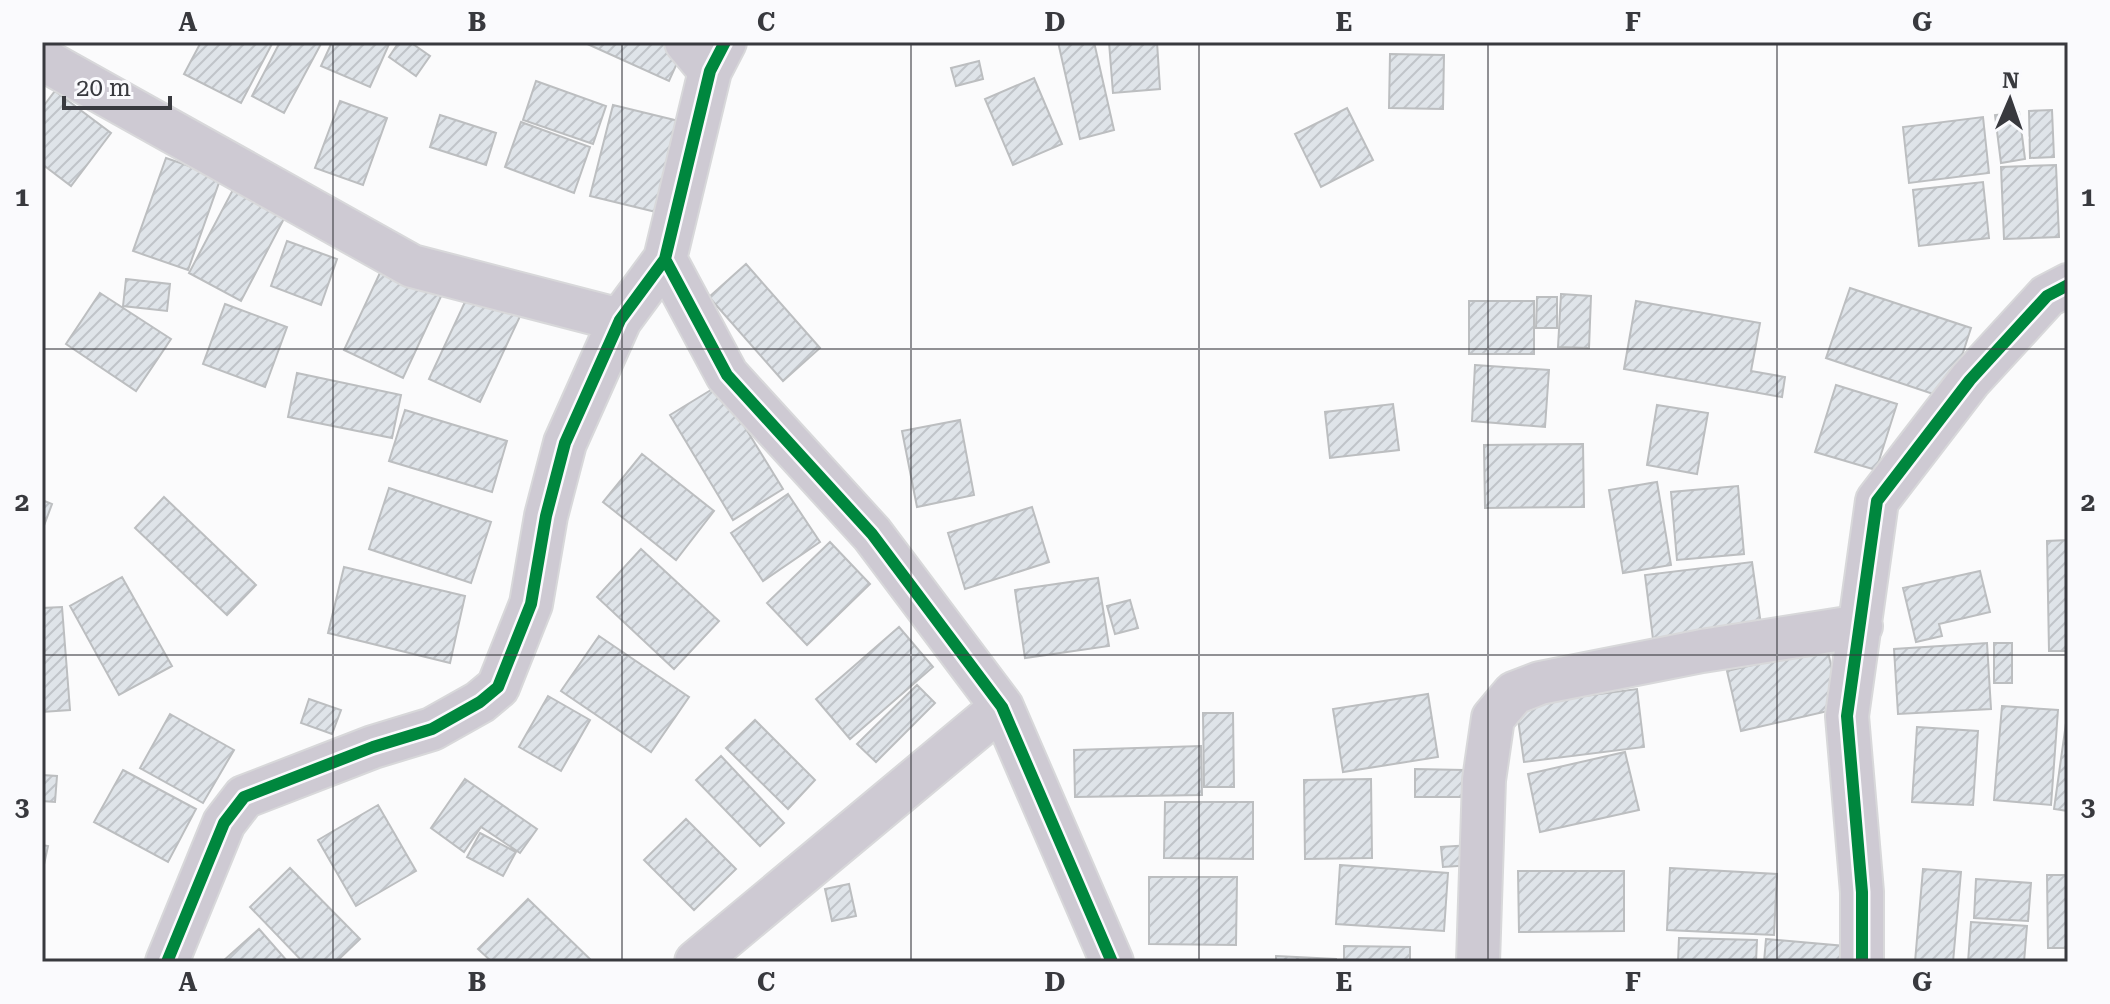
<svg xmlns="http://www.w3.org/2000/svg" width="2110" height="1004" font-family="'Roboto Serif',serif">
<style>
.building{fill:url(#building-hatch);stroke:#bcbec0;stroke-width:2}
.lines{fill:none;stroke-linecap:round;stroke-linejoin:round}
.street-casing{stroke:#d8d8da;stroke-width:46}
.street{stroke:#cecad3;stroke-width:42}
.cycleway-casing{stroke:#fafafd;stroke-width:17}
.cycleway{stroke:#00873e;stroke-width:12}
.grid{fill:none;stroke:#38393e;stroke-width:2;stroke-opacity:0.55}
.neatline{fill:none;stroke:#38393e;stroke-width:3}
.grid-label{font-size:26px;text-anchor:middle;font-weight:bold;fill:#38393e}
</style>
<defs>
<pattern id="building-hatch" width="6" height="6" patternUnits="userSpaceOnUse" patternTransform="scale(2)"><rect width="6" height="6" fill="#dfe4e9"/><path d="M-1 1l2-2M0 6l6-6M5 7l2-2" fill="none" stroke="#c0c4c9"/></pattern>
</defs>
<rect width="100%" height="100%" fill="#fbfbfc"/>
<path class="building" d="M201,42H273L241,103L184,74Z
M280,42H322L284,113L252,96Z
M332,42H390L370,87L321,66Z
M399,42H410L430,56L416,76L389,57Z
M583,42H683L686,43L669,81Z
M1058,42H1094L1114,130L1080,139Z
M1109,42H1157L1160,89L1113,93Z
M1390,54L1444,55L1443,109L1389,108Z
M979,61L983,79L956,86L951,68Z
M1034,78L1062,144L1013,165L985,99Z
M536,81L606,106L593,144L523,120Z
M55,91L111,133L71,186L42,164V108Z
M340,101L387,118L363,185L315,168Z
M613,105L683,122L660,213L590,196Z
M1347,108L1373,160L1321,187L1295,134Z
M2052,110L2054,157L2030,158L2029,111Z
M2019,112L2025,159L2001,163L1995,115Z
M440,115L496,133L486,165L430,147Z
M1983,117L1989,173L1909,183L1903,127Z
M521,122L590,147L574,193L505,167Z
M166,158L221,177L188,270L133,251Z
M2056,165L2059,237L2004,239L2001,167Z
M1983,182L1989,238L1919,246L1913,190Z
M236,184L288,211L241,301L189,273Z
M287,241L337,259L321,305L271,286Z
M385,262L444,290L403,378L344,350Z
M746,264L820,348L783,381L709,297Z
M126,279L170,284L167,311L123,306Z
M1850,288L1971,328L1948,399L1826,358Z
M471,289L522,312L480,402L429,379Z
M100,293L171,339L136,391L66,344Z
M1561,294L1591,296L1589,348L1558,347Z
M1537,297H1557V328H1536Z
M1469,301H1534V354H1469Z
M1636,301L1760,323L1751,371L1785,377L1782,397L1624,369Z
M225,304L287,327L265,387L203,364Z
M1475,365L1549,370L1545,427L1472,421Z
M297,373L401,395L392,438L288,417Z
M719,385L783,489L733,520L670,415Z
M1836,385L1897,404L1876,470L1815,452Z
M1393,404L1399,450L1330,458L1325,412Z
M1657,405L1708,413L1697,474L1647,465Z
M405,410L507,441L492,492L389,461Z
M960,420L974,495L917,507L902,431Z
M1583,444L1584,507L1485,508L1484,445Z
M642,454L714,511L676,560L603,502Z
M1657,482L1671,565L1623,573L1609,490Z
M1738,486L1744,554L1677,560L1671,492Z
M389,488L491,522L471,583L369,549Z
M788,494L820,542L763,581L731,533Z
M164,497L256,585L227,615L135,528Z
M42,500L52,504L42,531Z
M1032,507L1049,562L965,589L948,533Z
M2068,540V651H2049L2047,541Z
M830,542L870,584L807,645L767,603Z
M641,549L719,621L674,669L597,597Z
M1752,562L1761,625L1653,639L1645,575Z
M344,567L465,596L450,663L328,633Z
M1980,571L1990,612L1939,624L1942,636L1916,642L1903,588Z
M122,577L172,666L119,695L70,606Z
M1098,578L1109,646L1025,658L1015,590Z
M1130,600L1138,628L1115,634L1107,606Z
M62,607L70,710L42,712V608Z
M899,627L933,667L850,739L816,699Z
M599,636L689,697L651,752L561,691Z
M1987,643L1991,709L1898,714L1894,649Z
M1994,643H2012V683H1994Z
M1827,648L1841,708L1741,731L1727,671Z
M917,685L935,703L876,762L857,744Z
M1637,689L1644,747L1524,762L1516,705Z
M1428,694L1438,757L1343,772L1333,709Z
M548,696L590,720L561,771L519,747Z
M309,699L341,710L332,734L301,723Z
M2002,706L2058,710L2051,805L1994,800Z
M1203,713H1233L1234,787H1204Z
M170,714L234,750L203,803L140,768Z
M2067,716H2068V811L2054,809Z
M755,720L815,780L788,809L726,748Z
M1917,727L1978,731L1973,805L1912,802Z
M1201,746L1202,795L1075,797L1074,750Z
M1625,752L1639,810L1540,832L1528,774Z
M721,756L784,823L760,846L696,780Z
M1415,769L1464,770L1463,797H1415Z
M123,770L196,809L168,862L94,822Z
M42,775L57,776L55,802L42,801Z
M465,779L537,829L520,853L481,827L464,852L431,828Z
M1371,779L1372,858L1305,859L1304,780Z
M1165,802H1253V859L1164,858Z
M378,805L416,871L356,906L318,840Z
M686,819L736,869L694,910L644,860Z
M480,833L516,852L503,876L467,857Z
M42,845L48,846L42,874Z
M1471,845L1473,865L1443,867L1441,847Z
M1340,865L1448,873L1444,931L1336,924Z
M290,868L360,939L336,962H303L250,907Z
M1670,868L1777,874L1774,935L1667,930Z
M1923,869L1961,872L1953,962H1915Z
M1518,871H1624V931L1519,932Z
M2047,875H2068V948H2048Z
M1149,877H1237L1236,945L1149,944Z
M1976,879L2031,883L2028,921L1974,918Z
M849,884L856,916L832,921L825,889Z
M528,899L593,962H492L478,949Z
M1971,922L2027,926L2024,962H1968Z
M259,929L288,962H222Z
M1679,938L1757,940L1756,962H1678Z
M1766,939L1845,946L1843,962H1764Z
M1344,946L1410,947V962H1344Z
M1276,956L1336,959V962H1276Z"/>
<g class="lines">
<defs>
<path id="street" d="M686,42L710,71
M42,59L412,266L620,320
M665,259L727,375L872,534L1002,707L1112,962
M167,962L224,823L244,797L373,747L432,729L480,702L498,687L531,604L546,516L565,443L620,320L665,259L710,71L725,42
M696,962L1002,707
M1478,962L1484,780L1493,718L1514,693L1540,683L1702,651L1861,626
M1862,962V892L1847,716L1877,501L1970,380L2047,296L2068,285"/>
</defs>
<use href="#street" class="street-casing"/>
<use href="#street" class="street"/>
<defs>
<path id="cycleway" d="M665,259L727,375L872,534L1002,707L1112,962
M167,962L224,823L244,797L373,747L432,729L480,702L498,687L531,604L546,516L565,443L620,320L665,259L710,71L725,42
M1862,962V892L1847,716L1877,501L1970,380L2047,296L2068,285"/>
</defs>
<use href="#cycleway" class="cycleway-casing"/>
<use href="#cycleway" class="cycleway"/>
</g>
<path class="grid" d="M333,42V962M622,42V962M911,42V962M1199,42V962M1488,42V962M1777,42V962M42,349H2068M42,655H2068"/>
<rect width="2110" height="1004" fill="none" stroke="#fafafd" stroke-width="88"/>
<g transform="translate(2010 100) rotate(2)" stroke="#fafafd" stroke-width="6" paint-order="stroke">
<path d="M0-6L14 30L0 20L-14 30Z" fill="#38393e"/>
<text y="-12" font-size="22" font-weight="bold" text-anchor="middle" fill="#38393e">N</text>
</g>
<path d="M64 96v12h106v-12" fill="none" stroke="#38393e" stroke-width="4"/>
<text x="76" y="96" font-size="24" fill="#38393e" stroke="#fafafd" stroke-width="6" paint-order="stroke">20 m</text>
<rect x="44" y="44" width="2022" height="916" class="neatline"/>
<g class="grid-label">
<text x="188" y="31">A</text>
<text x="477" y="31">B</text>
<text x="766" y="31">C</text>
<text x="1055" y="31">D</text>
<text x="1344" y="31">E</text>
<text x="1633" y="31">F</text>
<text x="1922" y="31">G</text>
<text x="22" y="206">1</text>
<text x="2088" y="206">1</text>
<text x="22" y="511">2</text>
<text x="2088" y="511">2</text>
<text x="22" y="816">3</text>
<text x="2088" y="816">3</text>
<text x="188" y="991">A</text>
<text x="477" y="991">B</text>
<text x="766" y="991">C</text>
<text x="1055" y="991">D</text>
<text x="1344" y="991">E</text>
<text x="1633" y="991">F</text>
<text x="1922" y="991">G</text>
</g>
</svg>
